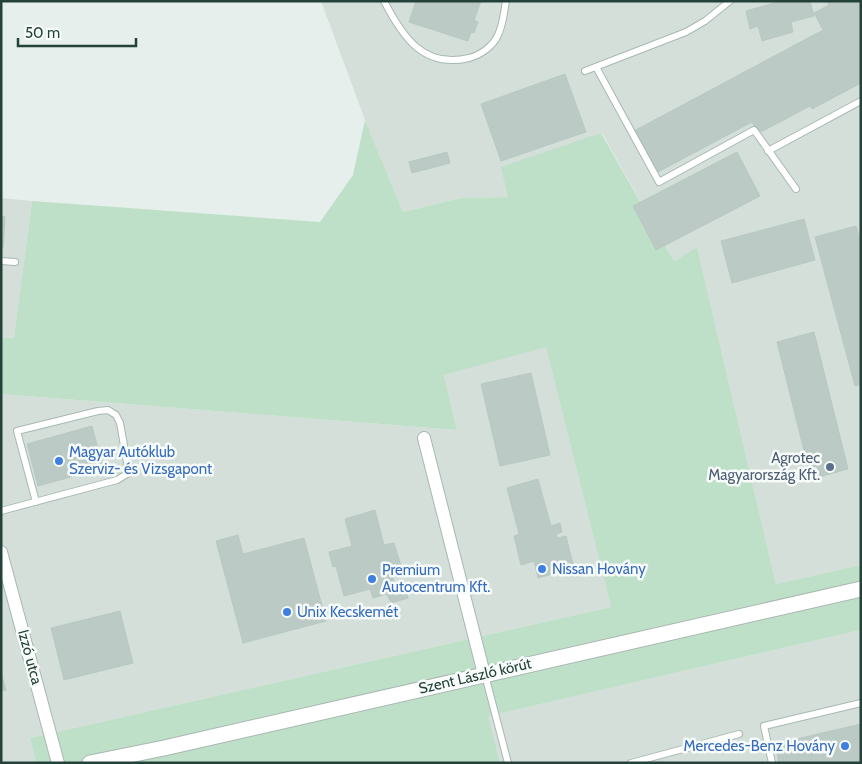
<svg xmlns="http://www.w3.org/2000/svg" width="862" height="764" font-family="Cabin,sans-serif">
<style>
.built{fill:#d4dfda}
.green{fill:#bfe0c8}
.building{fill:#bbcac4;stroke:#b8c9c2}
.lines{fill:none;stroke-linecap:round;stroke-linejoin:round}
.service-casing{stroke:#a8b8b2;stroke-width:8}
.minor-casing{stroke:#a8b8b2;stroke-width:14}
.tertiary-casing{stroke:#a8b8b2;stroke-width:17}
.service{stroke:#fff;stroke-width:6}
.minor{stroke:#fff;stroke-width:12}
.tertiary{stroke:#fff;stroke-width:15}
.shop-dot{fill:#3f7fe0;stroke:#f7fbf9;stroke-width:2}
.service-dot{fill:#5c6f8a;stroke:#f7fbf9;stroke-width:2}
.labels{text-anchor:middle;stroke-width:5;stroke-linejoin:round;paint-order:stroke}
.shop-label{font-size:15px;fill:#366cbe;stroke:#f7fbf9;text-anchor:start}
.service-label{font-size:15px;fill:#4e5e75;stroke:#f7fbf9;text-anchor:end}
.street-label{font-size:15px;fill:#24423a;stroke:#f7fbf9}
</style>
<rect width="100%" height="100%" fill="#e6efeb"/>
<path class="built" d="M321,1H861V565L776,584L697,247L674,261L602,133L509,197L461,198L403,212L365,120Z
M1,198L32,201L14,339L1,338Z
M546,346L611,607L30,738L36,763H1V394L457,430L444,375Z
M861,630V763H500L487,716Z"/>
<path class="green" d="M365,120L403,212L461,198L508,197L501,167L601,133L674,261L697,247L776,584L861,565V630L488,716L500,763H36L30,738L611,607L546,347L444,375L457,430L1,394V338H14L32,201L320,222L353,175Z"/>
<path class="building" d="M416,1H481L474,20L478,22L474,33L471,32L468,41L409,22Z
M781,1H810L814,16L791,22L793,32L762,41L758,26L750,29L746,11Z
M827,1H861V83L812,109L810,106L759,133L752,122L656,173L634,131L823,30L814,13L829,5Z
M565,74L586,132L501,161L481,104Z
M447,152L450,163L412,173L409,162Z
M737,152L760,196L656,250L633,206Z
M1,216L5,217L3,248H1Z
M804,219L815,260L732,283L721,241Z
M856,226L861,243V384L855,386L815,237Z
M814,332L848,469L811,479L777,342Z
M531,373L550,455L500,466L481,384Z
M92,426L103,468L38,486L27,444Z
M538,479L551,526L560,523L562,532L556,534L557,538L566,536L574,568L538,578L534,561L521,565L514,536L519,534L507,488Z
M375,510L384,545L394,543L401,566L391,569L395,585L404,582L408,598L391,603L387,594L373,598L370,589L344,596L336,566L333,567L329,552L352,546L345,519Z
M238,535L243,554L304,538L326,621L243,643L216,541Z
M120,611L133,663L64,680L51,628Z
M1,672L6,690L1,691Z
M861,724V763H779L775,744Z"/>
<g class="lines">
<defs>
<path id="service" d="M384,1C402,36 423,69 469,58C481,55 493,46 498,35C503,25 504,12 506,1
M596,67L659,182L754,130L796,189
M585,71L686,32L705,21L730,1
M768,151L861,101
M1,261L15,262
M1,511L117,480L127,474L128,468L120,423L116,415L108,410L98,411L17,431L36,502
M485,675L508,763
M631,763L739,734
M772,763L764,726L861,703"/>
<path id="minor" d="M424,438L484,674
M1,552L58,763"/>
<path id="tertiary" d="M90,763L164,748L861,589"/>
</defs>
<use href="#service" class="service-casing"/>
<use href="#minor" class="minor-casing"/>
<use href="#tertiary" class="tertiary-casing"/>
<use href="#service" class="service"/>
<use href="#minor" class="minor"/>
<use href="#tertiary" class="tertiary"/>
</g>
<g class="shop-dot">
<circle cx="59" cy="461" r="5"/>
<circle cx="542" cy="569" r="5"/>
<circle cx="372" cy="579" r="5"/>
<circle cx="287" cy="612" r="5"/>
<circle cx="845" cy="746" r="5"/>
</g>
<circle class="service-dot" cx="830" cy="467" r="5"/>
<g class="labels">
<g class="shop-label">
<text x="69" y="457">Magyar Autóklub<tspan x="69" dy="17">Szerviz- és Vizsgapont</tspan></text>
<text x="552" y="574">Nissan Hovány</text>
<text x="382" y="575">Premium<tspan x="382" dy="17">Autocentrum Kft.</tspan></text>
<text x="297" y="617">Unix Kecskemét</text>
<text x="835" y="751" text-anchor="end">Mercedes-Benz Hovány</text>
</g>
<g class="service-label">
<text x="820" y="463">Agrotec<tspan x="820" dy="17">Magyarország Kft.</tspan></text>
</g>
<g class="street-label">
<text transform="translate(30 657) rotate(75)" y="5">Izzó utca</text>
<text transform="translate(475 676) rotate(-13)" y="5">Szent László körút</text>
</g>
</g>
<rect width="862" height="764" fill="none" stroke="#24423a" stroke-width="5"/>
<path d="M18 38v8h118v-8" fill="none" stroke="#24423a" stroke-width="2.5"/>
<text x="25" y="38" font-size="15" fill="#24423a" stroke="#f7fbf9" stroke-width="4" paint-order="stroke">50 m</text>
</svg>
